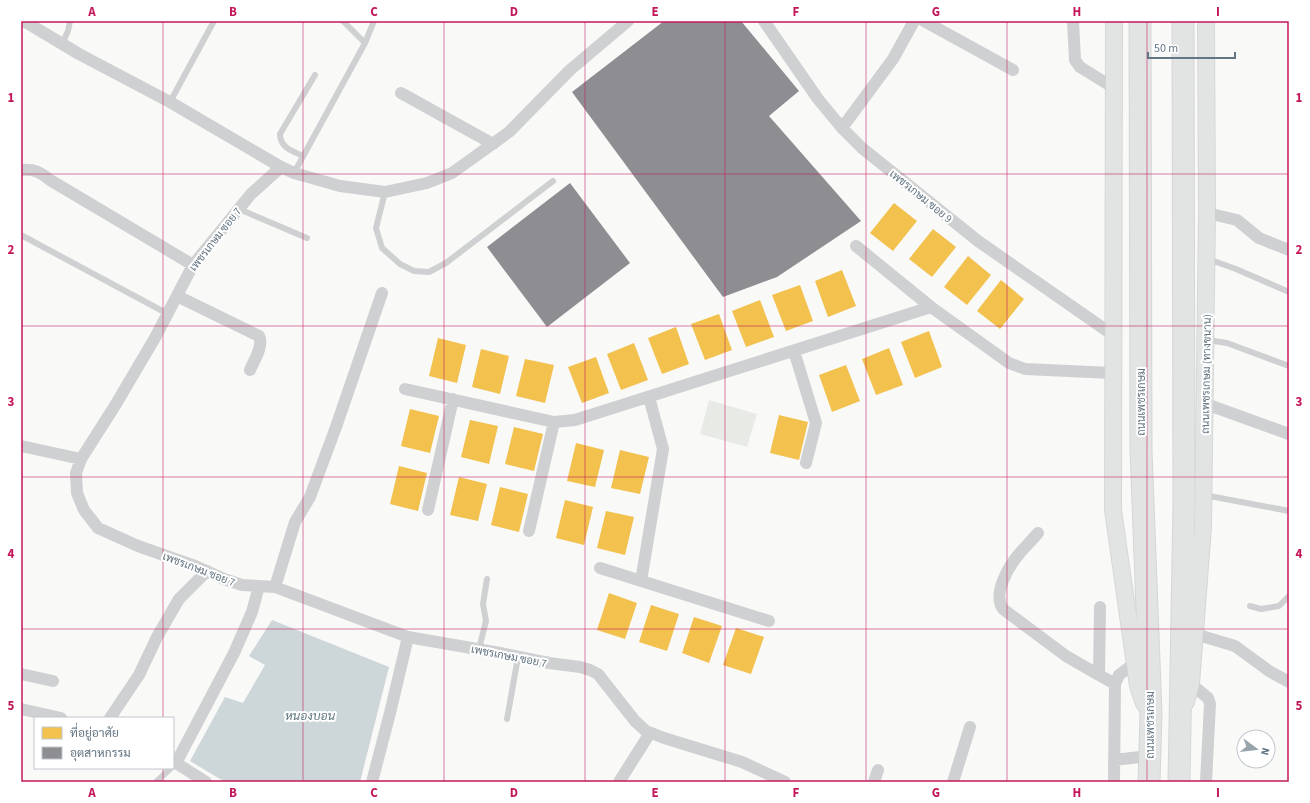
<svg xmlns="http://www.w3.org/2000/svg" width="1310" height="803" font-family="'Source Sans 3',Sarabun,sans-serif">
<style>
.green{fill:#e8ebe5}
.water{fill:#cdd6d8}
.homes{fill:#f2c14e}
.industry{fill:#8d8d92}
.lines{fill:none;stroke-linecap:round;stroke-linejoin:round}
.secondary-casing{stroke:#d6d7d7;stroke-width:18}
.highway-casing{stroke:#d5d6d6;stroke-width:23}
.lane{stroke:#cfd0d1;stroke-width:6}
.street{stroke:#cfd0d1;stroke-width:12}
.secondary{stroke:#e2e3e3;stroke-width:16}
.highway{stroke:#e2e3e3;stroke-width:21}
.grid{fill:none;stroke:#c2185b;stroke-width:1;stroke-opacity:0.55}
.labels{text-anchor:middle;stroke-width:4;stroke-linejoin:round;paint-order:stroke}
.street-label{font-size:11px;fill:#647683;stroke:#fff}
.water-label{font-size:12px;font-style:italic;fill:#5e767c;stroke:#fff}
.neatline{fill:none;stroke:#c2185b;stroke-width:1.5}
.grid-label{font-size:13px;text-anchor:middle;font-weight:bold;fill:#c2185b}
</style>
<rect width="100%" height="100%" fill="#f9f9f8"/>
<path class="green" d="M709,400L757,414L747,447L700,434Z"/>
<path class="water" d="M272,620L389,667L360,782H225L190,761L225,697L243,703L265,665L249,656Z"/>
<path class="homes" d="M894,203L917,221L893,251L870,233Z
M933,229L956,247L932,277L909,259Z
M968,256L991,275L967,305L944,287Z
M842,270L856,306L828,317L815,281Z
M1001,280L1024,299L1000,329L977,311Z
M800,285L813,321L786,331L772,295Z
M760,300L774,337L746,347L732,311Z
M719,314L732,350L705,360L691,324Z
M676,327L689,364L662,374L648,338Z
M929,331L942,367L915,378L901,342Z
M438,338L466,345L457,383L429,376Z
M634,343L648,380L621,390L607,354Z
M889,348L903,385L876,395L862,359Z
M481,349L509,356L500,394L472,387Z
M596,357L609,393L582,403L568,367Z
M525,359L554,365L545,403L516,396Z
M846,365L860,401L832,412L819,375Z
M410,409L439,416L430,453L401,446Z
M779,415L808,422L799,460L770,453Z
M470,420L498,426L489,464L461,457Z
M514,427L543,434L534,471L505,464Z
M576,443L604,450L595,487L567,481Z
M620,450L649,457L640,494L611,488Z
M399,466L427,473L418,511L390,504Z
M459,477L487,484L478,521L450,515Z
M500,487L528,494L519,532L491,525Z
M565,500L593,507L584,545L556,538Z
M606,511L634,517L625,555L597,548Z
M609,593L637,603L625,639L597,630Z
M651,605L679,614L667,651L639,642Z
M694,617L722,626L709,663L682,653Z
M736,628L764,637L751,674L723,665Z"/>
<path class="industry" d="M664,21H741L799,91L769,116L861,221L777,277L723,297L572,92Z
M570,183L630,263L547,327L487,247Z"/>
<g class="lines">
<defs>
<path id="secondary" d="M1114,21L1113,510L1138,686L1143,701L1149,711
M1186,702L1191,684L1203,527L1207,213L1206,21"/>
<path id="highway" d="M1140,21L1141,450L1151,714L1149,782
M1179,782L1184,504L1183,21"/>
</defs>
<use href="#secondary" class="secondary-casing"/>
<use href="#highway" class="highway-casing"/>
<path class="lane" d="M343,21L365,43
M62,44L68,31L70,21
M170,102L214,21
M303,156C293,151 280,148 280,134L315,75
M294,173L365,43L374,21
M385,192L376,228L382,248L400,264L414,271L429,272L446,263L553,181
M239,209L307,238
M21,235L168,314
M1208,259L1236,269L1289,292
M1207,340L1227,343L1289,366
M1204,495L1289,511
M1250,606L1261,609L1279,606L1289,596
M479,649L486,621L483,604L487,579
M507,719L518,657
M156,782L171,768"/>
<path class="street" d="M24,21L79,54L170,102L281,167L294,173L340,186L385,192L427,183L452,173L509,132L570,70L628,21
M764,21L818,99L842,128L862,148L978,241L1113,335
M924,21L1013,70
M1073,21L1075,60L1080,67L1114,88
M401,93L493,144
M842,128L893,59L914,21
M281,167L251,194L193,265L156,336L116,404L81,459L76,473L77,493L84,510L98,528L138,546L195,566L224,579L242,585L275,587L408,637L500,653L549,663L580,667L590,670L598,674L635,721L646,731L664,738L742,762L785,782
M21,170C35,169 40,172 50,180L193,265
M1207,213L1237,220L1259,238L1289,250
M856,246L931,307L1009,363L1025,369L1112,373
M177,296L259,336C264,345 254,361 250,370
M794,351L816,423L806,463
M405,389L554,422L575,420L931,307
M1206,404L1289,434
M21,446L81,459
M428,510L453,399
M529,531L554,422
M1038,533C1032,540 1025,547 1019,554C1009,566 992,594 1003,609L1066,656L1099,675
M600,568L769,621
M641,581L663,449L649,397
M275,587L295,522L310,497L336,427L382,293
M1100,607L1099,675L1115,684L1114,782
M1195,634L1235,646L1269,671L1289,682
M21,674L53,681
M1115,684L1119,675L1135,663
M1191,684L1208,698L1210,704L1206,782
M21,709L61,718
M110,718L139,675L157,637L179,599L207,571
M1114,760L1149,756
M206,782L176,763L234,653L252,612L259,586
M372,782L390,713L408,637
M619,782L650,733
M874,782L878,770
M953,782L970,727"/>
<use href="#secondary" class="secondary"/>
<use href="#highway" class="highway"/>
</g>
<path class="grid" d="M163,21V718M303,21V782M444,21V782M585,21V782M725,21V782M866,21V782M1007,21V782M1147,21V782M21,174H1289M21,326H1289M21,477H1289M21,629H1289M163,768V782"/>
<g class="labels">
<g class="street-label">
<text transform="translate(921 196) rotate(39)" y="4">เพชรเกษม ซอย 9</text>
<text transform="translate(215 239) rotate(-52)" y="4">เพชรเกษม ซอย 7</text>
<text transform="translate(1206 374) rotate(-89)" y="4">ถนนเพชรเกษม (ทางขนาน)</text>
<text transform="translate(1141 402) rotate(-90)" y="4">ถนนเพชรเกษม</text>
<text transform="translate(199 569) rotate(21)" y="4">เพชรเกษม ซอย 7</text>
<text transform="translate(509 656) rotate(11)" y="4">เพชรเกษม ซอย 7</text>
<text transform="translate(1150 725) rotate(-90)" y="4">ถนนเพชรเกษม</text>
</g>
<g class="water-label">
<text x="310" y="720">หนองบอน</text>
</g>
</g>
<rect width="1310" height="803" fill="none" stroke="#ffffff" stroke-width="44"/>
<rect x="34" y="717" width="140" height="52" fill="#ffffff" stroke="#c1c8cd"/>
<rect x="42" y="727" width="20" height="12" fill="#f2c14e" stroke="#c1c8cd"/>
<text x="70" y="737" font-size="12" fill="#647683">ที่อยู่อาศัย</text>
<rect x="42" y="747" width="20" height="12" fill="#8d8d92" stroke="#c1c8cd"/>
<text x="70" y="757" font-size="12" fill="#647683">อุตสาหกรรม</text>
<g transform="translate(1256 749) rotate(105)"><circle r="19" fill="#ffffff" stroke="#c1c8cd"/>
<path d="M0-3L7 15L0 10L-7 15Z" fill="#98a4ac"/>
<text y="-6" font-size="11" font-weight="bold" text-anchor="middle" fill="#647683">N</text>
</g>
<path d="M1148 52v6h87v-6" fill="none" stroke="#647683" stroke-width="2"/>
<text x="1154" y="52" font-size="12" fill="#647683" stroke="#ffffff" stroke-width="3" paint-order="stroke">50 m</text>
<rect x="22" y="22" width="1266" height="759" class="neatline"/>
<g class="grid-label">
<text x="92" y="16">A</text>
<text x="233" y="16">B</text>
<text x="374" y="16">C</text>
<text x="514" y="16">D</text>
<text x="655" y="16">E</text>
<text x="796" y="16">F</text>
<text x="936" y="16">G</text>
<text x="1077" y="16">H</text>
<text x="1218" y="16">I</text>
<text x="11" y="102">1</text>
<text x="1299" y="102">1</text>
<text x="11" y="254">2</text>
<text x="1299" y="254">2</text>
<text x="11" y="406">3</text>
<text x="1299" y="406">3</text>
<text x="11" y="558">4</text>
<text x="1299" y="558">4</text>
<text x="11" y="710">5</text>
<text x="1299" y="710">5</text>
<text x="92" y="797">A</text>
<text x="233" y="797">B</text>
<text x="374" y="797">C</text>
<text x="514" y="797">D</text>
<text x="655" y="797">E</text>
<text x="796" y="797">F</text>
<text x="936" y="797">G</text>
<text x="1077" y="797">H</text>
<text x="1218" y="797">I</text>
</g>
</svg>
